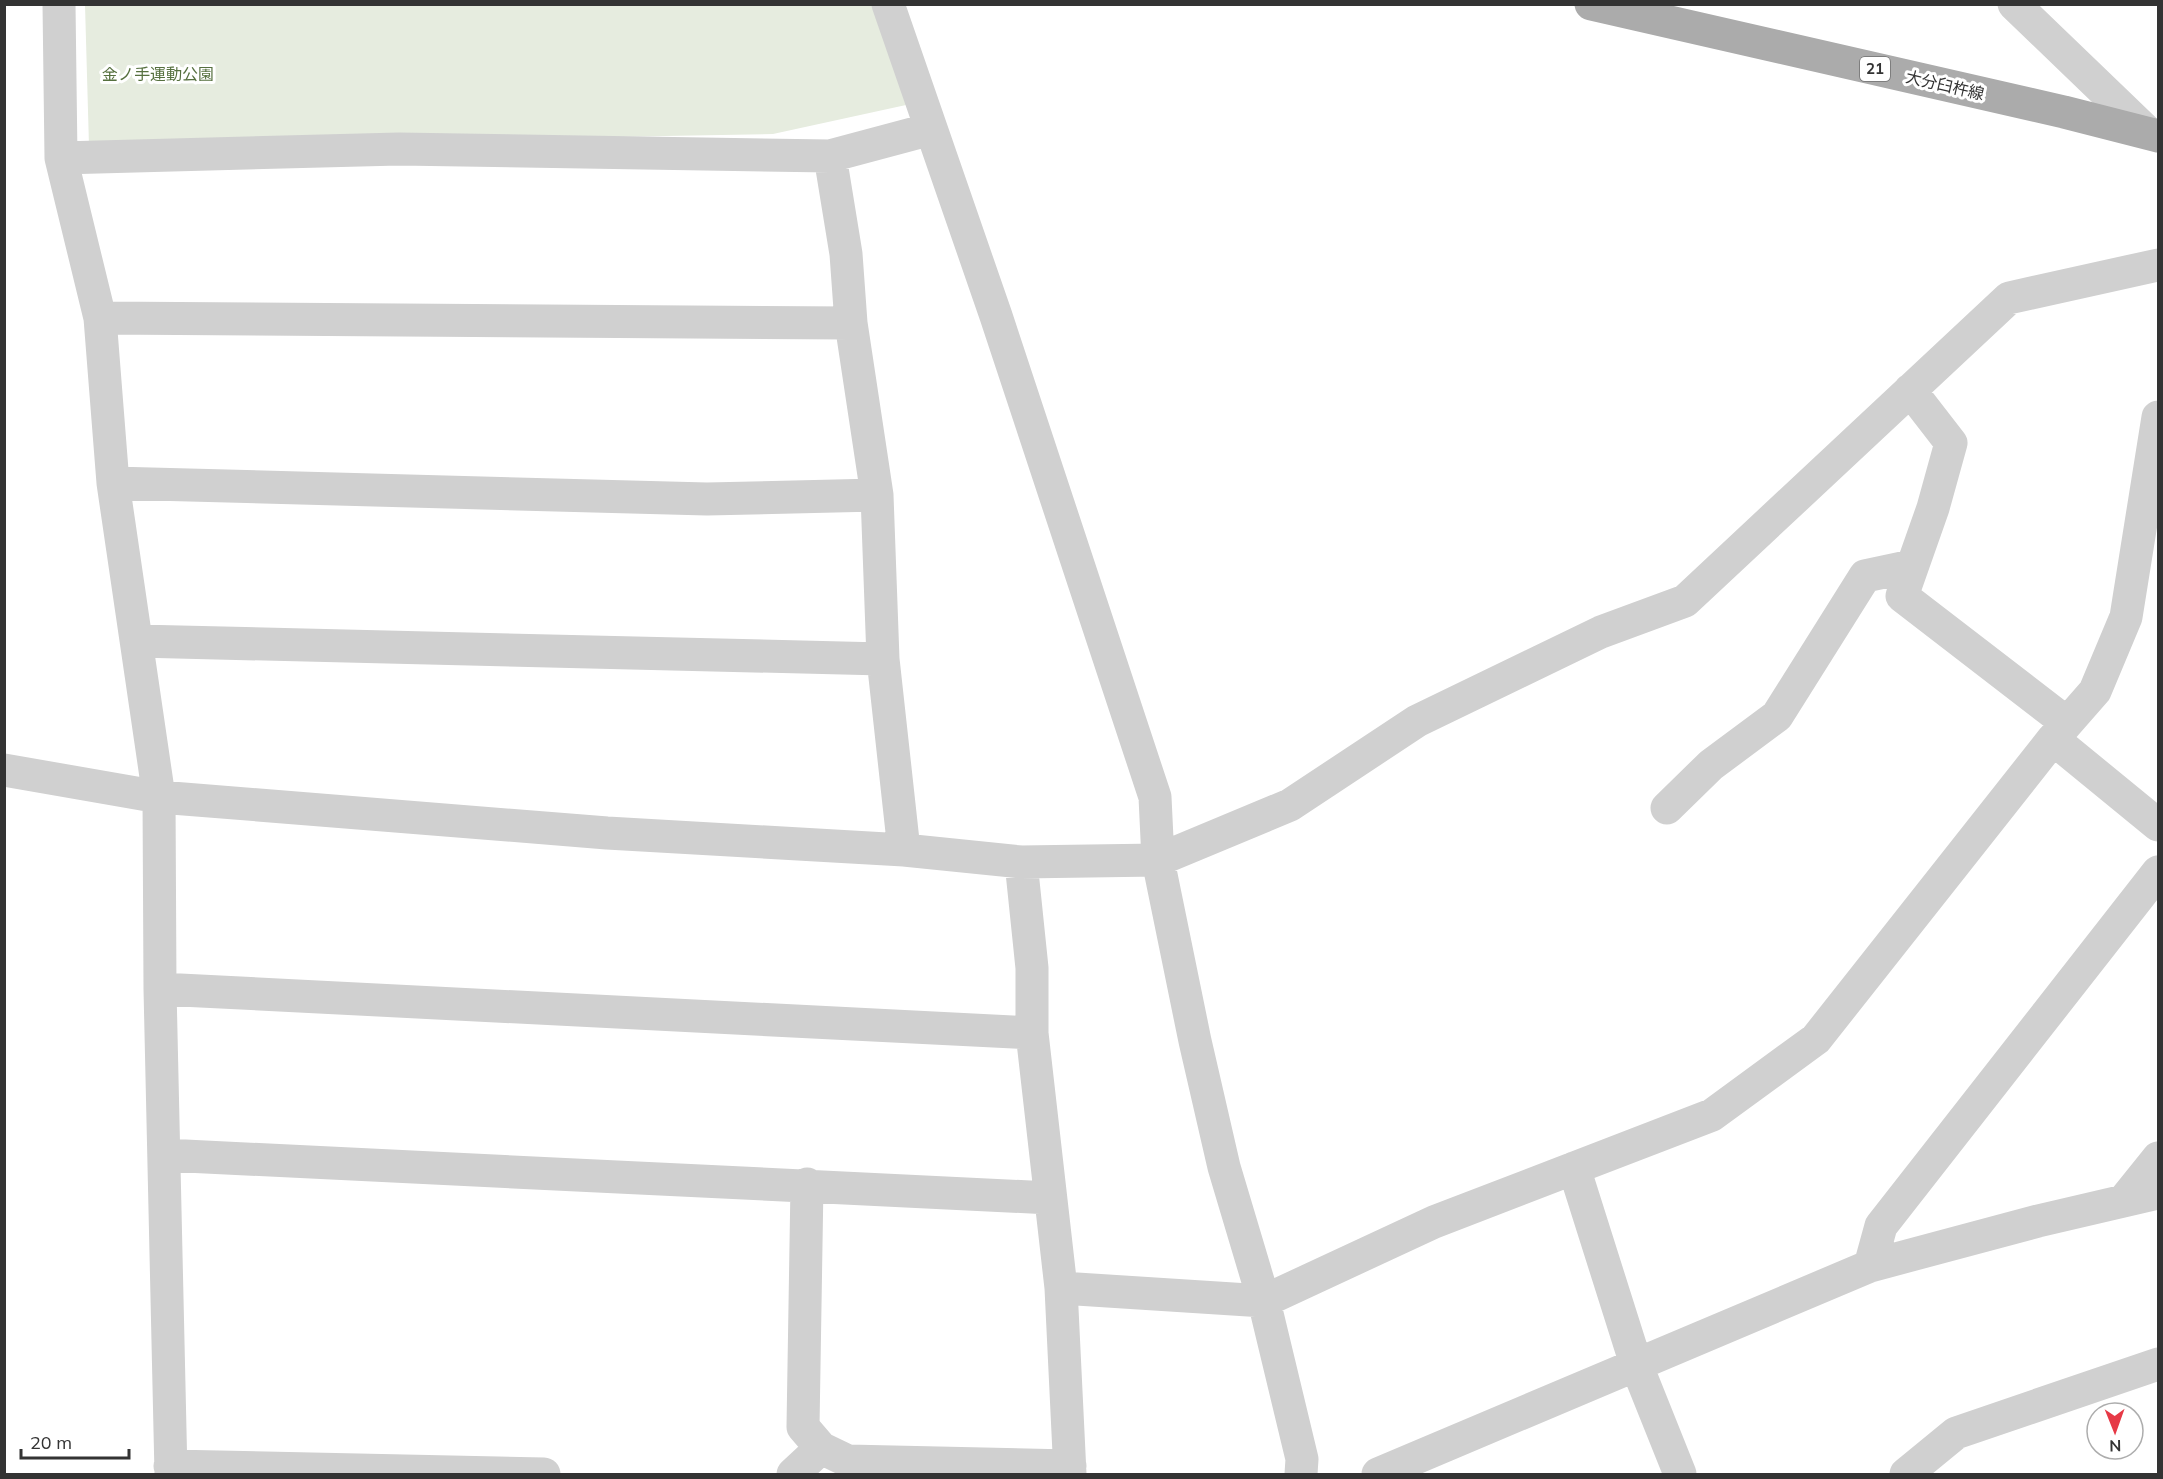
<svg xmlns="http://www.w3.org/2000/svg" width="2163" height="1479" font-family="Mulish,'Noto Sans JP',sans-serif">
<style>
.green{fill:#e6ecdf}
.lines{fill:none;stroke-linecap:round;stroke-linejoin:round}
.minor{stroke:#d0d0d0;stroke-width:33}
.tertiary{stroke:#d0d0d0;stroke-width:33}
.primary{stroke:#ababab;stroke-width:33}
.labels{text-anchor:middle;stroke-width:6;stroke-linejoin:round;paint-order:stroke}
.shield{fill:#fff;stroke:#707070;stroke-width:1.5}
.shield-label{font-size:15px;font-weight:bold;fill:#333}
.park-label{font-size:16px;fill:#56703f;stroke:#fff}
.street-label{font-size:16px;fill:#333;stroke:#fff}
</style>
<rect width="100%" height="100%" fill="#fff"/>
<path class="green" d="M85,5H873L906,105L773,134L89,146Z"/>
<g class="lines">
<path class="minor" d="M59,4L61,158L100,318L113,483L159,797L160,989L171,1474
M888,4L996,316L1155,797L1158,860L1195,1041L1224,1167L1264,1301L1302,1459L1301,1474
M830,156L931,129
M61,158L399,149L830,156L846,254L851,323L877,495L883,659L904,850
M100,318L851,323
M1910,390L1951,443L1933,508L1902,596L2067,723
M113,483L707,499L877,495
M137,641L883,659
M2053,739L2158,825
M4,770L159,797L607,833L904,850L1021,862L1158,860L1290,805L1417,721L1601,632L1685,601L2009,298L2158,265
M1667,808L1711,765L1777,716L1865,576L1912,566
M1021,862L1032,968V1033L1061,1288L1070,1474
M160,989L1032,1033
M165,1155L1050,1198
M1574,1168L1636,1364L1680,1474
M807,1184L803,1427L821,1448L848,1461L1070,1466
M2125,1199L2158,1158
M1870,1266L1881,1226L2158,872
M1061,1288L1264,1301L1434,1222L1712,1115L1816,1039L2053,739L2095,691L2126,617L2158,417
M170,1466L544,1474
M793,1474L821,1448
M1378,1474L1870,1266L2038,1221L2158,1193
M1906,1474L1956,1433L2158,1364"/>
<path class="tertiary" d="M2014,4L2148,133"/>
<path class="primary" d="M1591,4L2064,112L2158,136"/>
</g>
<g class="labels">
<rect class="shield" x="1860" y="57" width="30" height="24" rx="4.5"/>
<g class="shield-label">
<text x="1875" y="74">21</text>
</g>
<g class="park-label">
<text x="158" y="80">金ノ手運動公園</text>
</g>
<g class="street-label">
<text transform="translate(1945 85) rotate(13)" y="6">大分臼杵線</text>
</g>
</g>
<rect width="2163" height="1479" fill="none" stroke="#333333" stroke-width="12"/>
<g transform="translate(2115 1431) rotate(179)"><circle r="28" fill="#ffffff" stroke="#adadad" stroke-width="1.5"/>
<path d="M0-4.5L10 22L0 15L-10 22Z" fill="#e63946"/>
<text y="-9" font-size="16" font-weight="bold" text-anchor="middle" fill="#333333">N</text>
</g>
<path d="M21 1449v9h108v-9" fill="none" stroke="#333333" stroke-width="3"/>
<text x="30" y="1449" font-size="18" fill="#333333" stroke="#ffffff" stroke-width="4.5" paint-order="stroke">20 m</text>
</svg>
